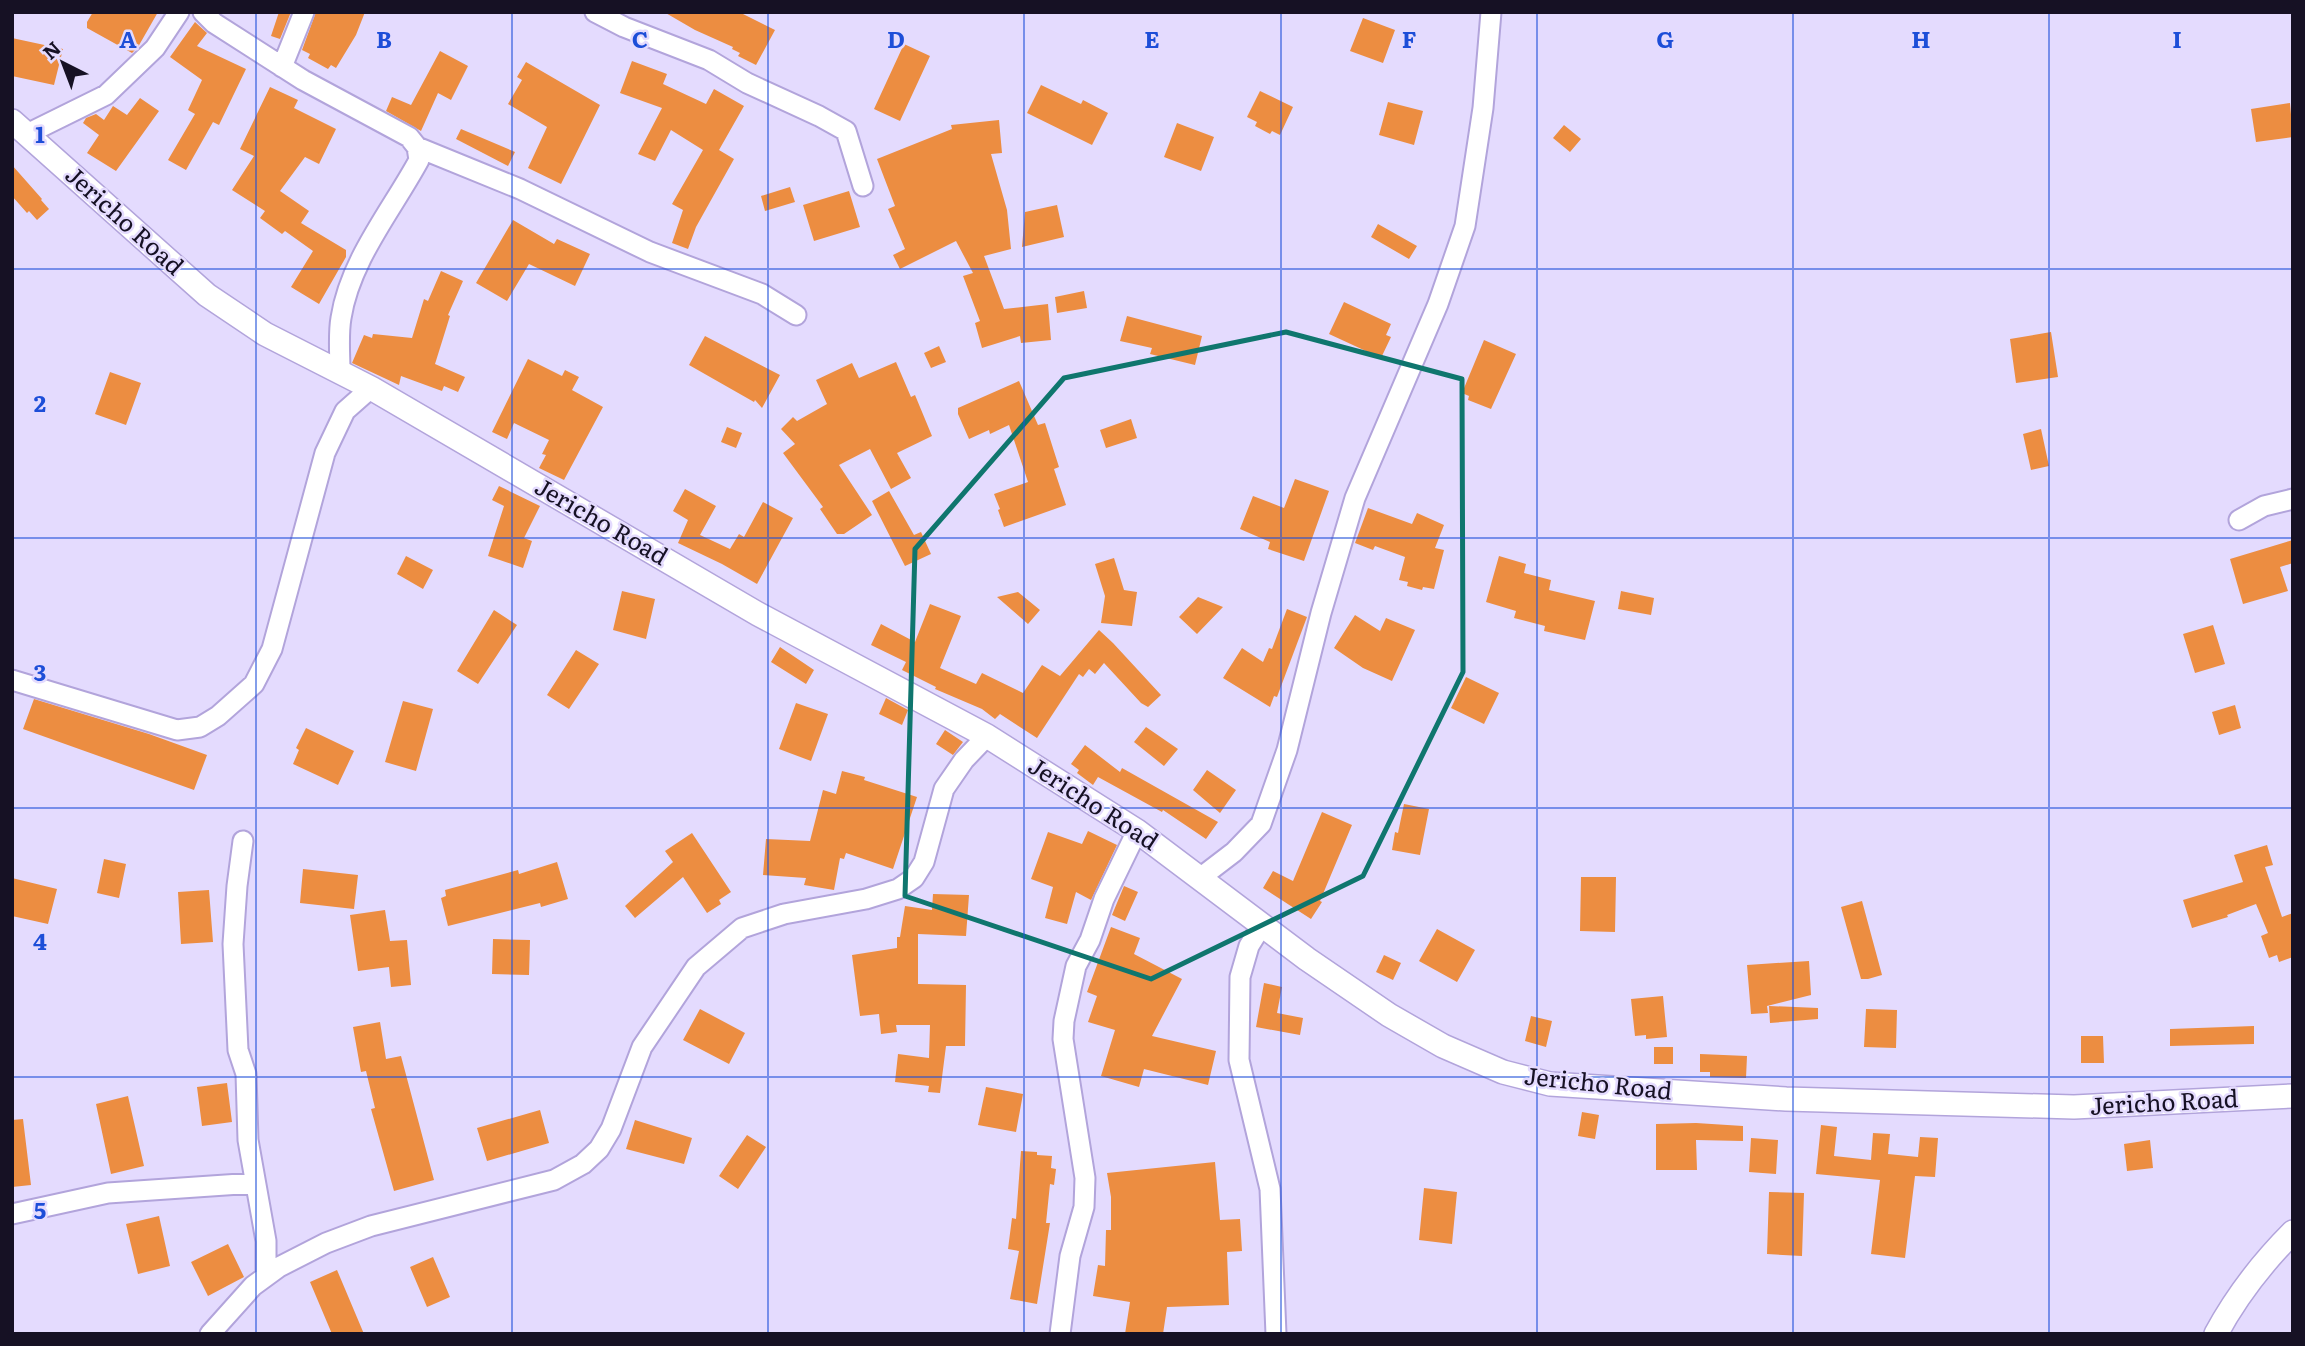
<svg xmlns="http://www.w3.org/2000/svg" width="2305" height="1346" font-family="Literata,serif">
<style>
.building{fill:#ec8d41}
.lines{fill:none;stroke-linecap:round;stroke-linejoin:round}
.minor-casing{stroke:#b2a4db;stroke-width:23}
.tertiary-casing{stroke:#b2a4db;stroke-width:26}
.minor{stroke:#fff;stroke-width:19}
.tertiary{stroke:#fff;stroke-width:23}
.marked{fill:none;stroke:#0f766e;stroke-width:5;stroke-linejoin:round}
.grid{fill:none;stroke:#1d4ed8;stroke-width:2;stroke-opacity:0.55}
.labels{text-anchor:middle;stroke-width:5;stroke-linejoin:round;paint-order:stroke}
.street-label{font-size:24px;fill:#161124;stroke:#e4dbfe}
.grid-label{font-size:23px;text-anchor:middle;font-weight:bold;fill:#1d4ed8;stroke:#e4dbfe;stroke-width:5;stroke-linejoin:round;paint-order:stroke}
</style>
<rect width="100%" height="100%" fill="#e4dbfe"/>
<path class="building" d="M93,12H158L138,47L132,53L87,28V22Z
M279,12H291L280,39L271,36Z
M316,12H365L356,35L336,68L331,65L328,69L308,58L310,54L302,50Z
M664,12H739L775,30L756,65L738,56L740,53L732,49L733,47L695,30Z
M1363,18L1395,30L1383,63L1350,51Z
M195,22L207,33L197,46L246,69L219,125L213,122L186,170L168,160L195,114L188,110L202,80L170,57Z
M12,38L63,49L54,85L12,76Z
M904,44L930,56L900,121L874,109Z
M440,51L468,66L451,100L438,93L421,131L386,111L392,97L411,105Z
M632,61L667,74L663,84L706,104L714,89L744,106L719,150L734,159L696,227L688,249L672,243L683,210L672,204L703,150L671,130L655,161L638,154L662,108L620,93Z
M526,62L600,105L561,184L528,168L547,127L508,104L522,80L517,77Z
M1041,85L1081,104L1083,100L1108,113L1092,145L1027,113Z
M270,87L298,100L294,108L336,129L319,164L305,157L280,191L309,211L301,223L346,250V257L319,304L291,287L313,251L285,231L282,234L260,218L265,211L232,190L254,156L240,149Z
M1260,91L1293,107L1280,135L1272,131L1270,134L1255,126L1257,122L1247,117Z
M140,98L159,111L116,171L87,153L99,135L83,123L86,118L96,114L104,120L113,106L127,115Z
M1388,102L1423,111L1414,145L1379,135Z
M2290,103L2293,137L2256,142L2251,109Z
M999,120L1002,153L991,154L1007,210L1011,249L984,256L1004,309L1048,304L1051,340L1021,343L1020,336L982,348L975,323L980,321L963,276L973,273L956,241L900,269L893,255L905,249L888,209L895,206L877,159L952,129L951,125Z
M1177,123L1214,137L1201,171L1164,157Z
M1564,125L1581,139L1570,152L1553,138Z
M461,129L515,152L508,166L456,139Z
M12,165L42,199L41,200L49,209L37,220L29,211L27,213L12,196Z
M790,187L795,202L765,211L761,196Z
M849,191L860,227L814,241L803,205Z
M1057,205L1064,237L1022,247L1025,212Z
M513,220L554,244L557,239L590,254L575,286L529,264L507,301L476,283Z
M1378,224L1417,246L1409,259L1371,237Z
M441,271L463,281L448,315L450,316L435,364L465,377L458,392L444,386L442,391L401,376L399,385L352,363L364,335L372,338L373,334L412,338L424,299L428,301Z
M1084,291L1087,308L1057,313L1055,297Z
M1344,302L1391,324L1386,335L1391,337L1381,358L1329,334Z
M1127,316L1202,336L1195,365L1150,354L1152,348L1120,341Z
M2051,332L2058,377L2016,383L2010,339Z
M705,336L780,375L762,408L755,400L754,402L689,365Z
M1484,340L1516,354L1491,409L1468,400L1469,396L1462,393Z
M939,346L946,362L931,368L924,353Z
M528,359L562,376L565,370L579,377L572,390L603,407L564,480L539,468L546,455L542,454L549,440L514,423L507,439L492,432Z
M896,362L911,397L915,395L932,436L897,453L911,478L891,489L870,449L839,465L872,515L844,534H837L820,509L823,507L783,453L795,444L781,429L793,417L797,421L827,404L816,380L852,363L859,378Z
M110,372L141,383L126,425L95,414Z
M1019,381L1038,425L1045,423L1059,467L1054,469L1066,505L1004,527L998,510L1000,509L994,494L1028,482L1009,425L990,434L989,430L969,439L958,414V408Z
M1131,419L1137,438L1106,448L1100,430Z
M727,427L742,433L736,448L721,442Z
M2041,429L2049,466L2031,470L2023,434Z
M1295,479L1329,491L1304,561L1268,549L1270,542L1240,529L1253,496L1284,508Z
M499,486L540,506L524,538L532,541L523,568L488,556L504,506L492,500Z
M685,489L716,506L700,535L730,549L739,534L744,537L763,502L793,518L757,584L722,564L678,543L688,520L673,511Z
M889,491L914,535L921,532L931,554L905,566L872,501Z
M1368,508L1412,524L1417,513L1444,525L1435,548L1444,550L1434,589L1423,587L1422,590L1407,586L1408,582L1399,580L1405,557L1375,546L1373,550L1355,543Z
M2293,540V563L2280,567L2288,591L2243,604L2230,559Z
M406,556L433,570L423,589L397,574Z
M1499,556L1526,564L1524,573L1551,580L1549,590L1595,601L1585,640L1544,631L1545,626L1514,618L1516,611L1486,602Z
M1114,558L1124,590L1137,592L1132,626L1101,623L1105,596L1095,564Z
M622,591L655,599L646,639L613,630Z
M1621,591L1654,598L1651,615L1618,609Z
M1018,592L1040,610L1028,624L997,597Z
M1198,597L1223,607L1197,634L1179,617Z
M930,604L961,616L940,668L976,684L982,673L1023,693L1042,665L1060,676L1099,630L1113,643L1161,695L1148,707L1141,703L1104,663L1095,674L1089,669L1083,677L1079,674L1037,738L1000,714L995,719L982,709L935,689L936,687L902,670L906,662L871,645L881,624L915,642Z
M1287,609L1307,617L1277,697L1274,696L1270,707L1223,678L1242,648L1263,662L1269,648L1272,649Z
M494,610L517,625L478,684L457,671Z
M1355,615L1380,631L1386,618L1415,630L1392,681L1363,668L1334,648Z
M2213,625L2225,664L2195,673L2183,634Z
M780,647L814,670L806,684L771,662Z
M576,650L599,664L569,709L547,695Z
M1466,677L1499,693L1484,724L1451,708Z
M886,698L908,710L902,725L879,714Z
M34,699L149,734L207,755L194,790L23,729Z
M403,701L433,709L416,771L385,762Z
M796,703L828,714L811,761L779,749Z
M2235,705L2241,728L2219,735L2212,712Z
M1146,727L1178,749L1164,766L1134,742Z
M306,728L354,751L338,785L293,764L299,750L296,748Z
M945,730L963,742L953,755L936,744Z
M1085,745L1120,772L1122,768L1218,822L1206,839L1163,810L1162,812L1098,777L1093,785L1077,773L1079,770L1071,764Z
M1207,770L1236,790L1220,813L1193,790Z
M842,771L865,777L864,780L917,797L893,869L846,853L844,859L840,858L834,890L804,885L806,878L763,875L766,839L810,841L823,790L836,794Z
M1404,804L1429,809L1420,855L1392,850L1395,832L1398,833Z
M1322,812L1352,825L1320,901L1322,902L1311,919L1263,888L1273,871L1293,881Z
M1088,831L1117,845L1091,900L1076,892L1067,924L1045,918L1053,887L1031,879L1048,832L1082,844Z
M692,833L731,892L719,900L721,904L707,913L683,877L635,918L625,906L673,862L665,851Z
M2267,845L2273,865L2265,867L2282,917L2293,913V957L2279,962L2277,955L2269,958L2261,936L2268,933L2256,904L2227,915L2228,917L2192,928L2183,900L2243,882L2234,855Z
M104,859L126,864L119,898L97,893Z
M557,862L568,899L541,907L540,903L448,926L441,898L446,896L445,890L518,870L519,874Z
M303,869L358,875L354,909L300,903Z
M1581,877H1616L1615,932L1580,931Z
M12,878L57,889L48,924L12,916Z
M1124,886L1138,892L1125,921L1112,915Z
M209,890L213,942L181,944L178,892Z
M933,894L969,895L966,936L918,934V984L966,985L965,1046H946L940,1093L928,1092L929,1086L895,1082L898,1054L929,1058L930,1025H896L897,1032L881,1034L879,1014L860,1016L852,955L897,948V937H900L905,906L932,910Z
M1862,901L1882,975L1868,979H1861L1841,907Z
M385,910L390,941L407,940L411,985L391,987L389,967L358,971L350,915Z
M1111,927L1140,938L1134,954L1182,979L1152,1036L1216,1051L1208,1085L1144,1069L1139,1087L1101,1076L1115,1030L1088,1022L1097,996L1087,992Z
M1437,929L1475,950L1457,982L1419,961Z
M493,939L530,940L529,975L492,974Z
M1384,955L1401,963L1393,980L1376,972Z
M1809,961L1811,995L1767,1006L1768,1013L1751,1014L1747,965Z
M1264,983L1282,987L1277,1013L1303,1018L1300,1035L1256,1027Z
M1663,996L1667,1037L1646,1039V1035L1635,1036L1631,999Z
M1769,1006L1818,1008V1019L1770,1023Z
M700,1009L745,1033L729,1064L683,1040Z
M1866,1009L1897,1010L1896,1048L1864,1047Z
M1531,1016L1552,1021L1546,1047L1525,1041Z
M380,1022L386,1059L401,1056L434,1180L394,1191L371,1109L375,1108L366,1071L361,1072L353,1027Z
M2254,1026V1044L2170,1046V1029Z
M2081,1036H2103L2104,1063H2081Z
M1654,1047H1673V1064H1654Z
M1700,1054L1747,1056L1746,1078L1710,1077V1072H1700Z
M227,1083L232,1122L202,1126L197,1087Z
M986,1087L1023,1094L1016,1132L978,1125Z
M128,1096L144,1166L111,1174L96,1104Z
M540,1110L549,1143L487,1161L477,1128Z
M1582,1112L1599,1115L1595,1139L1578,1136Z
M23,1119L31,1185L12,1187V1120Z
M635,1120L692,1138L684,1164L626,1149Z
M1696,1123L1743,1126V1141L1696,1140L1697,1170H1656V1124Z
M1821,1125L1837,1127L1834,1156L1871,1160L1873,1133L1890,1134L1888,1154L1918,1157L1920,1137L1938,1138L1935,1177L1915,1176L1905,1258L1871,1254L1880,1180L1816,1174Z
M747,1135L766,1147L738,1189L719,1176Z
M1751,1138L1778,1140L1776,1174L1749,1172Z
M2150,1140L2153,1168L2127,1171L2124,1144Z
M1021,1151L1037,1152V1155L1052,1156L1051,1168L1056,1169L1054,1185L1050,1184L1046,1223H1050L1037,1304L1010,1299L1019,1251L1008,1249L1012,1218L1016,1219Z
M1215,1162L1220,1220L1240,1219L1242,1251L1227,1252L1229,1305L1167,1307L1163,1334H1125L1130,1302L1093,1296L1098,1265L1105,1266L1106,1230H1111V1197L1107,1173Z
M1424,1188L1457,1192L1452,1244L1419,1240Z
M1769,1192L1804,1193L1802,1256L1767,1254Z
M159,1216L170,1266L138,1274L126,1224Z
M228,1244L244,1277L208,1296L191,1262Z
M433,1257L450,1297L427,1307L410,1267Z
M337,1270L364,1334H332L310,1282Z"/>
<g class="lines">
<defs>
<path id="minor" d="M203,12L214,23L303,80L409,137L417,147L419,160C392,210 350,260 341,318C338,335 340,355 340,372
M595,12L624,27L709,60L747,83L819,116L846,131L863,186
M282,67L304,12
M27,134L106,95L155,48L179,12
M417,147L520,189L650,252L762,294L796,315
M2239,520L2264,506L2293,499
M12,680L177,730L200,727L218,716L254,684L272,649L325,453L345,411L371,388
M243,841L237,886L233,944L238,1050L246,1074L248,1140L266,1241V1276
M1200,878L1234,852L1261,824L1287,750L1321,613L1355,498L1438,304L1465,226L1483,108L1491,12
M1262,925L1249,946L1240,977L1239,1060L1270,1189L1276,1334
M12,1214L108,1193L255,1183
M210,1334L253,1286L279,1267L326,1243L371,1226L554,1180L583,1164L599,1149L611,1129L642,1047L696,967L742,928L784,914L866,899L898,889L914,878L924,862L944,789L964,760L987,736
M1060,1334L1070,1256L1084,1207L1085,1178L1063,1039L1064,1021L1076,966L1090,940L1104,899L1137,831"/>
<path id="tertiary" d="M12,121L207,295L265,334L371,388L758,614L987,736L1137,831L1307,959L1389,1015L1443,1046L1503,1072L1550,1084L1786,1099L2074,1107L2293,1096
M2216,1334C2237,1295 2262,1263 2293,1232"/>
</defs>
<use href="#minor" class="minor-casing"/>
<use href="#tertiary" class="tertiary-casing"/>
<use href="#minor" class="minor"/>
<use href="#tertiary" class="tertiary"/>
</g>
<path class="marked" d="M1286,332L1462,379L1463,672L1363,876L1151,979L905,896L915,549L1064,378Z"/>
<path class="grid" d="M256,12V1334M512,12V1334M768,12V1334M1024,12V1334M1281,12V1334M1537,12V1334M1793,12V1334M2049,12V1334M12,269H2293M12,538H2293M12,808H2293M12,1077H2293"/>
<g class="labels">
<g class="street-label">
<text transform="translate(124 221) rotate(42)" y="8">Jericho Road</text>
<text transform="translate(601 522) rotate(30)" y="8">Jericho Road</text>
<text transform="translate(1093 804) rotate(33)" y="8">Jericho Road</text>
<text transform="translate(1598 1084) rotate(6)" y="8">Jericho Road</text>
<text transform="translate(2164 1103) rotate(-3)" y="8">Jericho Road</text>
</g>
</g>
<g class="grid-label">
<text x="128" y="48">A</text>
<text x="384" y="48">B</text>
<text x="640" y="48">C</text>
<text x="896" y="48">D</text>
<text x="1152" y="48">E</text>
<text x="1409" y="48">F</text>
<text x="1665" y="48">G</text>
<text x="1921" y="48">H</text>
<text x="2177" y="48">I</text>
<text x="40" y="143">1</text>
<text x="40" y="412">2</text>
<text x="40" y="681">3</text>
<text x="40" y="950">4</text>
<text x="40" y="1219">5</text>
</g>
<rect width="2305" height="1346" fill="none" stroke="#161124" stroke-width="28"/>
<g transform="translate(63 63) rotate(318)" stroke="#e4dbfe" stroke-width="5" paint-order="stroke">
<path d="M0-5L12 26L0 18L-12 26Z" fill="#161124"/>
<text y="-10" font-size="19" font-weight="bold" text-anchor="middle" fill="#161124">N</text>
</g>
</svg>
